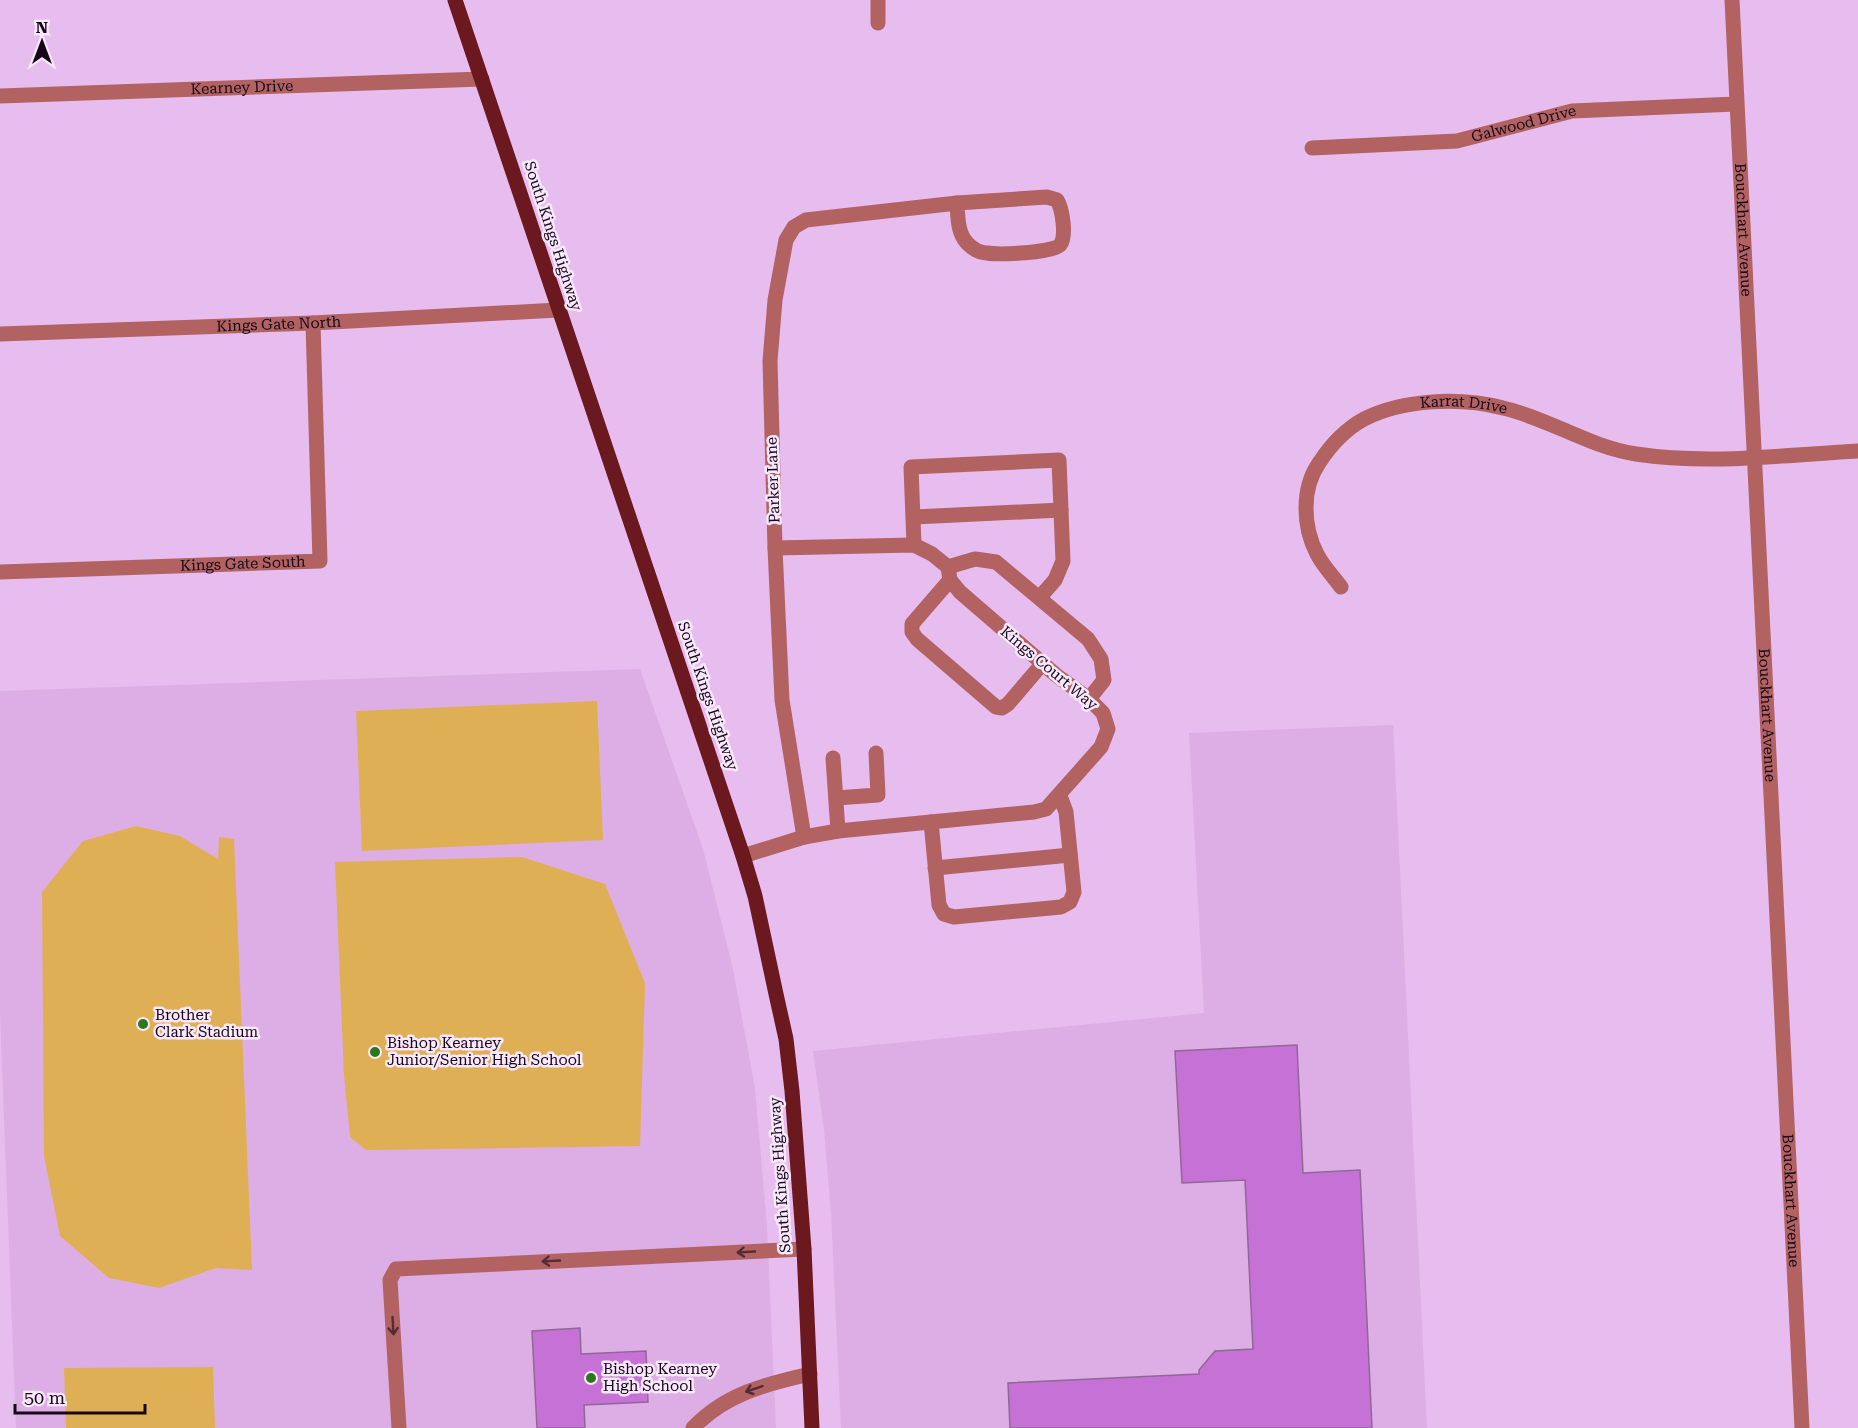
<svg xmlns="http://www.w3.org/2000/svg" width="1858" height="1428" font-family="'Roboto Serif',serif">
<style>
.built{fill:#ddaee5}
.green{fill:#dfaf56}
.building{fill:#c671d5;stroke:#8f6896;stroke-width:1.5}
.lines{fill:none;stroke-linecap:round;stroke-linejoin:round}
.minor{stroke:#b16261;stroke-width:15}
.major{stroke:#6b181f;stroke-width:15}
.oneway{stroke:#542c36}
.poi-dot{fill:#2a771e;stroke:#f9e7fc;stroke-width:2}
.labels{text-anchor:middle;stroke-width:5;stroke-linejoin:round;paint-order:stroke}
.street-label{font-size:15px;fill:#160819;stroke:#f9e7fc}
.poi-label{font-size:15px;fill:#160819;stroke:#f9e7fc;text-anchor:start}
</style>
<rect width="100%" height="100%" fill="#e7bcef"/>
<path class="built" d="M640,669L703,849L733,969L755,1088L767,1227L776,1428H16L0,1015V691Z
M1393,725L1427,1428H841L831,1213L824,1130L813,1051L1204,1013L1189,733Z"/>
<path class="green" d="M597,701L603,840L362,851L356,711Z
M136,826L180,836L218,859L219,837L234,839L252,1270L216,1268L159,1288L109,1278L60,1236L44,1156L42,892L83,841Z
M522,857L605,884L645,983L640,1146L366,1150L350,1137L344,1075L335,862Z
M213,1367L215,1428H66L64,1368Z"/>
<path class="building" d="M1297,1045L1303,1173L1360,1170L1372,1428H1010L1008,1383L1199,1374V1370L1215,1351L1253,1349L1245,1180L1182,1183L1175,1051Z
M580,1328L581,1354L646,1351L648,1402L584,1405L585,1428H537L532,1331Z"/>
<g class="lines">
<g class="minor">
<path d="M878,0V23"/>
<path id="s1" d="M1732,0L1802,1428"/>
<path id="s2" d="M0,96L482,79"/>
<path id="s3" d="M1312,148L1457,141L1572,111L1736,104"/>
<path d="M1047,197L1057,200C1062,208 1067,236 1060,245C1052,253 999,255 987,253C979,253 972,248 967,243C957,232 958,216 957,203Z"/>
<path id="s4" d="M0,334L313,323L558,310"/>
<path d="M914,517L1061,510"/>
<path d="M914,545L911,467L1059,460L1063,561L1055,580L1040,597"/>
<path d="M948,567L975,559L996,562L1088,639L1101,659L1104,680L1089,699"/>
<path id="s5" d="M0,572L320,561L313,323"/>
<path d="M950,580L912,624V632L917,639L996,707L1002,708L1008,704L1043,663"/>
<path id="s6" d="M1341,587C1333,576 1323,566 1317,554C1303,527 1301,489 1319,463C1330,446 1346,429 1364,419C1404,399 1460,397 1503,408C1548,418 1589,447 1636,454C1709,465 1784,455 1858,451"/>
<path d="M833,758L838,831"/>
<path d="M836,798L878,795L876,753"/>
<path d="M931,822L939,905L944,914L954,917L1061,907L1070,902L1074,892L1066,812L1060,796"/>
<path d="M804,837L782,700L775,548L770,361L775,300L786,240L794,227L806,220L957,203"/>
<path d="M743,856L804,837L838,831L1034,812L1046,809L1101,747L1108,729L1103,713L1089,699L1056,675L960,592L950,580L948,567L932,554L914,545L775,548"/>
<path d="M935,868L1070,855"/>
<path d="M399,1428L390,1280L396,1269L804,1249"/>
<path d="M693,1428C725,1394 766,1384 810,1374"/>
</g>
<path class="major" d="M455,0L743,856L755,896L776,994L786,1039L792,1091L804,1249L812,1428"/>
</g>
<defs><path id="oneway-shaft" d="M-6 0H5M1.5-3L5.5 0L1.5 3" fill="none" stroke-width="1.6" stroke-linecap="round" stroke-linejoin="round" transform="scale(1.5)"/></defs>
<g class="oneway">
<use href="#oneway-shaft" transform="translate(746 1252) rotate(177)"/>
<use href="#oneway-shaft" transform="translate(551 1261) rotate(177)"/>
<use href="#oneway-shaft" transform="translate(393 1326) rotate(87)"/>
<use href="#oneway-shaft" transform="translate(754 1389) rotate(161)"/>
</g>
<g class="poi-dot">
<circle cx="143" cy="1024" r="6"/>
<circle cx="375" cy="1052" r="6"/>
<circle cx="591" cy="1378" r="6"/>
</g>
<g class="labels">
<g class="street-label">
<text dy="5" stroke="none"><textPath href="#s2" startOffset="242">Kearney Drive</textPath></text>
<text dy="5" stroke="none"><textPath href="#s3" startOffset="214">Galwood Drive</textPath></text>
<text dy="5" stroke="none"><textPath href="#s1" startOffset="230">Bouckhart Avenue</textPath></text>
<text transform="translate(553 236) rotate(72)" y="5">South Kings Highway</text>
<text dy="5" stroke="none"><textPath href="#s4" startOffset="279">Kings Gate North</textPath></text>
<text dy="5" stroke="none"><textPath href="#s6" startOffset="302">Karrat Drive</textPath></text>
<text transform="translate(773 480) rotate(-92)" y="5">Parker Lane</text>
<text dy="5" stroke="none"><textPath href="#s5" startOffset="243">Kings Gate South</textPath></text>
<text transform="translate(1049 668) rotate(40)" y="5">Kings Court Way</text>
<text transform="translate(708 696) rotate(71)" y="5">South Kings Highway</text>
<text dy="5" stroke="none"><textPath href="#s1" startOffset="716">Bouckhart Avenue</textPath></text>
<text transform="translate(780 1175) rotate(-94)" y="5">South Kings Highway</text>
<text dy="5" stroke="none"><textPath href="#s1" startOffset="1202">Bouckhart Avenue</textPath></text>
</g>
<g class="poi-label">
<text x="155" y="1020">Brother<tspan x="155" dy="17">Clark Stadium</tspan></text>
<text x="387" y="1048">Bishop Kearney<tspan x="387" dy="17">Junior/Senior High School</tspan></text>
<text x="603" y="1374">Bishop Kearney<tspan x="603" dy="17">High School</tspan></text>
</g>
</g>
<g transform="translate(42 42)" stroke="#f9e7fc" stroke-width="4.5" paint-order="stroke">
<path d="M0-4.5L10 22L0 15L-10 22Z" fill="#160819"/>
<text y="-9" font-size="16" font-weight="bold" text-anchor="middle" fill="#160819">N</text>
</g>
<path d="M15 1404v9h130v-9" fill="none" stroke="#160819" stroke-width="3"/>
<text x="24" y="1404" font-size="18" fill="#160819" stroke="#f9e7fc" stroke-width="4.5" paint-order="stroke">50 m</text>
</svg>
